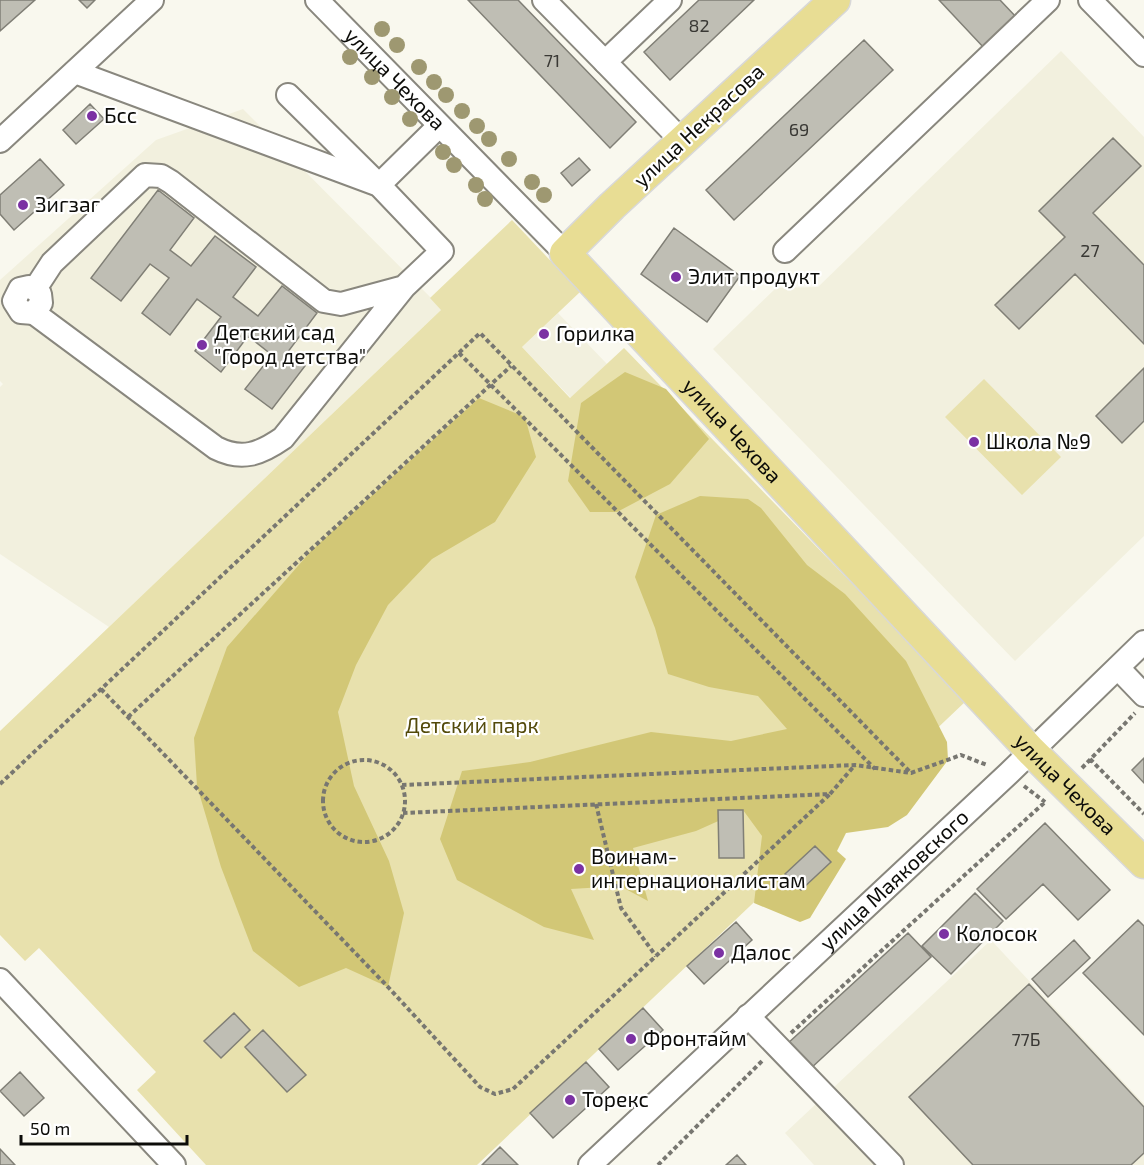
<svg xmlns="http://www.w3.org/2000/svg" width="1144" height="1165" font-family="'Exo 2',sans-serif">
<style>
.built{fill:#f2f0de}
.green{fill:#e8e1ad}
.forest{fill:#d2c776}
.building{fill:#bfbeb4;stroke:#807f76;stroke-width:1.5}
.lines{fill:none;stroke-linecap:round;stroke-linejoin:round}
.minor-casing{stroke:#89877e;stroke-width:26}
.major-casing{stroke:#d8d8d8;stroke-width:33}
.path{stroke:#787771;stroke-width:4;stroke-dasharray:4.5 3;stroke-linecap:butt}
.minor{stroke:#fff;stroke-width:22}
.major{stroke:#e8dd94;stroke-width:30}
.tree{fill:#9e9871}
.poi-dot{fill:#7b31a3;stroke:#fff;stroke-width:2}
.labels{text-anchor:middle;stroke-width:4.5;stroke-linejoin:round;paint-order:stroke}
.number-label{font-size:18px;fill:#393834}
.street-label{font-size:21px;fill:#0c0c09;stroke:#fff}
.poi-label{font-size:21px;fill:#0c0c09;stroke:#fff;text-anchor:start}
.park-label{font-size:21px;fill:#534a0a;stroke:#fff}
</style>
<rect width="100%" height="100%" fill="#f9f8ee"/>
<path class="built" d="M1061,51L1144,137V536L1015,661L713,349L776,288L818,287Z
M243,109L442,309L109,627L0,554V387L3,384L0,381V280L156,140Z
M558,313L607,364L571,398L522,347Z
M991,940L1144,1104V1165H814L785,1133Z"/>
<path class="green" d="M512,220L580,292L522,347L570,398L624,348L966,701L477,1165H206L137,1090L156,1072L39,948L25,961L0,935V731L441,310L430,298Z
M984,379L1061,457L1022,495L945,417Z"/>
<path class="forest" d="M625,372L666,389L709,439L670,484L617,512H590L568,481L581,403Z
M479,398L525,417L536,457L495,522L432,559L388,605L356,665L338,712L354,786L389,861L404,913L388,987L346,968L299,987L253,951L221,867L197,786L194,738L227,647L311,551Z
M700,496L748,499L761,508L807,565L845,594L906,661L947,742L948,760L907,815L888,827L846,833L837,851L846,859L810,918L800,922L754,903L762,836L743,810L696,831L633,848L648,901L620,886L571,889L594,940L544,927L457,880L440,839L462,771L530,762L651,732L731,741L787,729L758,696L709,687L668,674L655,628L635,577L656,515Z"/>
<path class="building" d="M0,0H35L0,31Z
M79,0H95L87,8Z
M468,0H518L636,122L610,148Z
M699,0H754L670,80L644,52Z
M939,0H1000L1017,18L985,49Z
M864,40L893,70L734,220L706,190Z
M90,104L104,119L76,144L63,130Z
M1113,138L1141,166L1093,213L1144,265V344L1075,274L1019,329L995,305L1065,237L1039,211Z
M579,158L590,170L572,186L561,173Z
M40,159L64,185L14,230L0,214V195Z
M158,190L194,218L170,250L191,266L215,236L256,267L233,297L258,316L282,286L317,313L287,353L305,366L272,409L245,389L272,355L248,336L221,372L195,351L221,317L197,299L170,335L142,313L169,278L150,264L121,301L91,278Z
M674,228L740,276L707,322L641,274Z
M1144,368V421L1122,443L1096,416Z
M1144,758V783L1132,770Z
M718,810H743L744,858H719Z
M1045,823L1110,890L1078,920L1043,884L1006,919L977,889Z
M815,846L831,862L801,890L785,874Z
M975,893L1003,921L951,974L922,946Z
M1138,920L1144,926V1035L1083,973Z
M736,922L752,940L704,984L687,966Z
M908,933L931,957L809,1070L786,1045Z
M1074,940L1090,958L1048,997L1032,979Z
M1029,984L1144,1107V1153L1131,1165H973L909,1097Z
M643,1008L663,1030L618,1070L599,1049Z
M234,1013L250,1030L221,1058L204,1041Z
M263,1030L306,1075L287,1092L245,1047Z
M586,1062L609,1087L553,1138L530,1113Z
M20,1072L44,1098L24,1116L0,1091Z
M500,1147L518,1165H482Z
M0,1149L15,1165H0Z
M737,1155L746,1165H726Z"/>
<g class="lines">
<defs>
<g id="minor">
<path id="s1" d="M317,0L565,253"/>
<path d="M544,0L605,62"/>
<path d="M670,0L605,62L682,141"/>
<path d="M1090,0L1144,55"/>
<path d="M75,72L379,185L442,251L404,287L341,304L324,301L171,182L161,176L145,175L52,263L35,289L40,294L41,303L34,313L216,448C242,461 260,454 283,438L404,287"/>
<path d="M288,95L379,185L439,126"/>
<path d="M0,141L152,0"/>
<path d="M785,251L1048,0"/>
<path d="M34,313L21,312L14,301L20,289L29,287L35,289"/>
<path d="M1118,668L1144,695"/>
<path d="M0,980L174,1165"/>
<path d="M748,1016L892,1165"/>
<path id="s2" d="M590,1165L1009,773L1144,642"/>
</g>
<g id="major">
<path id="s3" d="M835,0L612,206L565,253L1031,751L1144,863"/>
</g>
</defs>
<use href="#minor" class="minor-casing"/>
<use href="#major" class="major-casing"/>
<path class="path" d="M459,353L875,769
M101,689L388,987L480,1087L495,1094L513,1089L830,794
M128,717L511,366
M1090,759L1144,814
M323 801a41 41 0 1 1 82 0a41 41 0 1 1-82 0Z
M1082,768L1135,713
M0,784L480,333L911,773
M402,785L855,765L911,773L961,755L987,765
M1024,786L1045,802
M596,804L621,908L656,956
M403,813L830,794L855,765
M791,1033L1044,803
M658,1165L762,1061"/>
<use href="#minor" class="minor"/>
<use href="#major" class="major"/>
</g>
<g class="tree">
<circle cx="382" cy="29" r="8"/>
<circle cx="397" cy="45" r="8"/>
<circle cx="350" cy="57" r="8"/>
<circle cx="419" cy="67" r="8"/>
<circle cx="372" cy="77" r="8"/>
<circle cx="434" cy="82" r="8"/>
<circle cx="446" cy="95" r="8"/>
<circle cx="392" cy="97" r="8"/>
<circle cx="462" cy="111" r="8"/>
<circle cx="410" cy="119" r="8"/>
<circle cx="477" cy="126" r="8"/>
<circle cx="489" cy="139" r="8"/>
<circle cx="443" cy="152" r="8"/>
<circle cx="509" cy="159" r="8"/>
<circle cx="454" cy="165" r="8"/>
<circle cx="532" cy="182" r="8"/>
<circle cx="476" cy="185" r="8"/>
<circle cx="544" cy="195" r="8"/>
<circle cx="485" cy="199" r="8"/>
</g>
<g class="poi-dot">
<circle cx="92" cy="116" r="6"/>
<circle cx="23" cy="205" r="6"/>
<circle cx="676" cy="277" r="6"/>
<circle cx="544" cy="334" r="6"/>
<circle cx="202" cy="345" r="6"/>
<circle cx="974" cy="442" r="6"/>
<circle cx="579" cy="869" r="6"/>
<circle cx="944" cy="934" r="6"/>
<circle cx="719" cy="953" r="6"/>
<circle cx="631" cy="1039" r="6"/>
<circle cx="570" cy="1100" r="6"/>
</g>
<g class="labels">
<g class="number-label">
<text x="699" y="32">82</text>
<text x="552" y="67">71</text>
<text x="799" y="136">69</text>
<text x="1090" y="257">27</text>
<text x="1026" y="1046">77Б</text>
</g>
<g class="street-label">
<text dy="7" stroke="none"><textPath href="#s1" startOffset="111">улица Чехова</textPath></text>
<text transform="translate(699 126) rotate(-43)" y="7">улица Некрасова</text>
<text dy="7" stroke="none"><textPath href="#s3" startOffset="614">улица Чехова</textPath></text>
<text dy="7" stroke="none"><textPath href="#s3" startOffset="1100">улица Чехова</textPath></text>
<text dy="7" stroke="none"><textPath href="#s2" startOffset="417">улица Маяковского</textPath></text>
</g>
<g class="poi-label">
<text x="104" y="123">Бсс</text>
<text x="35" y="212">Зигзаг</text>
<text x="688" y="284">Элит продукт</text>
<text x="214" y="340">Детский сад<tspan x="214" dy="24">"Город детства"</tspan></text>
<text x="556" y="341">Горилка</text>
<text x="986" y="449">Школа №9</text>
<text x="591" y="864">Воинам-<tspan x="591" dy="24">интернационалистам</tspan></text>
<text x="956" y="941">Колосок</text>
<text x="731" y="960">Далос</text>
<text x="643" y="1046">Фронтайм</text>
<text x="582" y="1107">Торекс</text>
</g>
<g class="park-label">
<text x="472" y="733">Детский парк</text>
</g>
</g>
<path d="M21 1135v9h166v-9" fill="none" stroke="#0c0c09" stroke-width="3"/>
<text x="30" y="1135" font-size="18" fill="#0c0c09" stroke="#ffffff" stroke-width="4.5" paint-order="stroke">50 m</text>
</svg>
